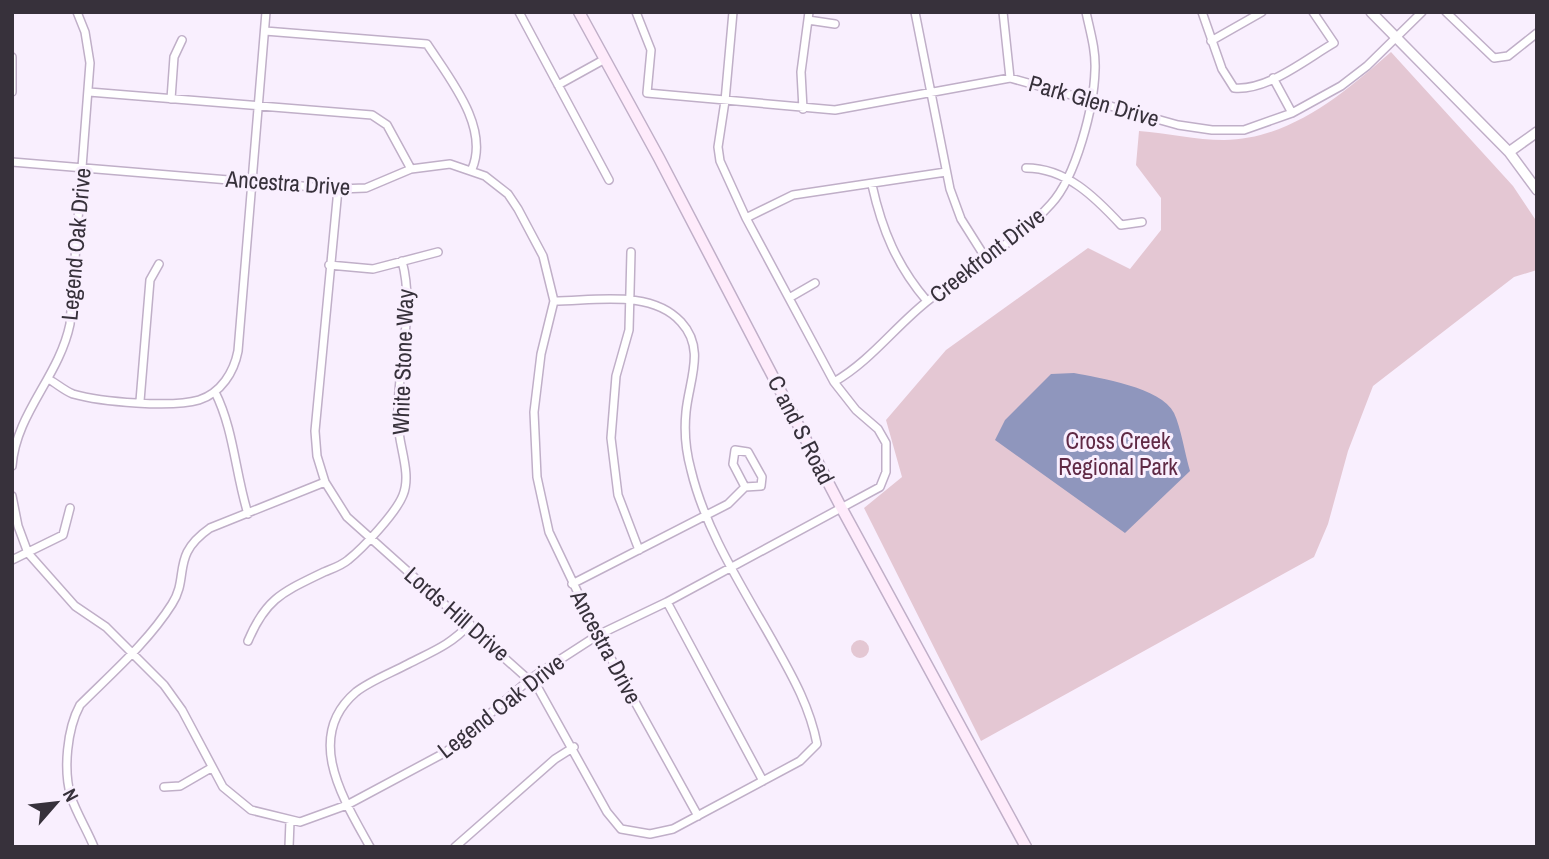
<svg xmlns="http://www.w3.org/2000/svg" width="1549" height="859" font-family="'Archivo Narrow',sans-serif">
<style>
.green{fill:#e4c7d3}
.water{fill:#8f96bd}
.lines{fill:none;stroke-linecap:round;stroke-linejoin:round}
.minor-casing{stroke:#c0afc8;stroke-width:10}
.tertiary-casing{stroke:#c0afc8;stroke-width:12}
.secondary-casing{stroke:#c0afc8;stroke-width:13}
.minor{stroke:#fff;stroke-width:7}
.tertiary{stroke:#fff;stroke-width:9}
.secondary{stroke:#feebfb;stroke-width:10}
.labels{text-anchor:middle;stroke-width:6;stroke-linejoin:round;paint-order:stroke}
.street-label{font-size:23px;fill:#37313b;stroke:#f9effe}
.park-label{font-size:23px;fill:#602945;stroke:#f9effe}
</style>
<rect width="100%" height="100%" fill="#f9effe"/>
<path class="green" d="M1391,52L1513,186L1537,222V270L1514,277L1373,386L1348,451L1328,524L1314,557L981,741L864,508L902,477L886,420L946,350L1088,248L1130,269L1161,230V198L1136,165L1139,131C1167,133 1196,140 1224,140C1291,139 1344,93 1391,52Z
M851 649a9 9 0 1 1 18 0a9 9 0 1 1-18 0Z"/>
<path class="water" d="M1074,373C1099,378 1161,387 1174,413C1181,428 1185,454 1190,471L1125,533L995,440L1005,420L1051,374Z"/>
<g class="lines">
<defs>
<path id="minor" d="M519,12L609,180
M636,12L651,50L647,93L835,110L1010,78L1178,125L1212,130H1244L1292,113L1341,86L1367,66L1422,12
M915,12L950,189L961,219L985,257
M1003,12L1010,78
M1202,12L1222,69L1234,88C1268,91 1306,59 1334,43L1313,12
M1446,12L1494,58L1508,56L1537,33
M808,20L835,24
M265,31L427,44C449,78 490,127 472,169
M1211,41L1262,12
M12,57V92
M1273,78L1292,113
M558,85L605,59
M89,92L372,115L387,125L411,169
M171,99L174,57L182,40
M803,109L801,72L809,12
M12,162L338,189L366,188L411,169L450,164L485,176L508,194L518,209L543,256L554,301L541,354L534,412L537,477L549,532L598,635L698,816
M1026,168C1066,168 1095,197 1121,225L1142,222
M872,185C882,230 897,266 927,301
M746,218L793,195L946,172
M631,252L629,330L616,376L611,438L618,495L639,550
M329,265L373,269L438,252
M789,298L815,283
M50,380C57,384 65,391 73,394C101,402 172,408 199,400C221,393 234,372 238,351L266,12
M834,382C872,360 896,325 930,299C970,267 1017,242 1051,204C1076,177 1094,107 1095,70C1096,50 1090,31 1086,12
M215,392C234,430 235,472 248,514
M140,401L150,280L159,264
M12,466C16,413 59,377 70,324L90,63L85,32L77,12
M325,482L317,456L315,431L338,189
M12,496L18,526L28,553L75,606L106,627L164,685L182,710L223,787L251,810L300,822L347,805L446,752L530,679L598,635L667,602L880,487L886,472V443L878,429L856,410L834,382L746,218L720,161L718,147L725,101L733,12
M12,560L63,535L70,508
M572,584L728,504L745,487L761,486L762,477L748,452L735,450L733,464L745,487
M667,602L763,781
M248,641C266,598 283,592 324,572C331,569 341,566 348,560C363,548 396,513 403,495C412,473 398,445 398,421C396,369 416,312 402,261
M164,787L180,786L211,768
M94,847C87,830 77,814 71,797C63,770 67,729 80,705C112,673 148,642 172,604C190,576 170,556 210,528L325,482L347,517L538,688L607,812L621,829L650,834L673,829L800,761L817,744C810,708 794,679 776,647C745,591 706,533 691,470C686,452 684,432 686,412C689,380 706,349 681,322C651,289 594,301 554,301
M289,847L290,821
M370,847C344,800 303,737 356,692C370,681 391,673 408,664C433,651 449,646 470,624
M455,847L555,759L574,747"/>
<path id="tertiary" d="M1371,12L1509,152L1537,190
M1509,152L1537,132"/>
<path id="secondary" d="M579,12L659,158L842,509L1026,847"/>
</defs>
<use href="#minor" class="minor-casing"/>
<use href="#tertiary" class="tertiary-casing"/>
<use href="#secondary" class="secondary-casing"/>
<use href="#minor" class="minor"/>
<use href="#tertiary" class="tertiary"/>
<use href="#secondary" class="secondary"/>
</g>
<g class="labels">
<g class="street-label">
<text transform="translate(1094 101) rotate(16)" y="8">Park Glen Drive</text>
<text transform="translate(288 183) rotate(4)" y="8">Ancestra Drive</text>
<text transform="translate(76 244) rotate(-85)" y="8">Legend Oak Drive</text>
<text transform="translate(987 255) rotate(-38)" y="8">Creekfront Drive</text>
<text transform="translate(403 362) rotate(-88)" y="8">White Stone Way</text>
<text transform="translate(801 430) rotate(63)" y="8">C and S Road</text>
<text transform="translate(457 614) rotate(41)" y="8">Lords Hill Drive</text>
<text transform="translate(606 647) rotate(62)" y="8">Ancestra Drive</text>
<text transform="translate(501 706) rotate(-38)" y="8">Legend Oak Drive</text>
</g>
<g class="park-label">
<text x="1118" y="449">Cross Creek<tspan x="1118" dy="26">Regional Park</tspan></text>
</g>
</g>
<rect width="1549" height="859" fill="none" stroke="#37313b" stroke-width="28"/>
<g transform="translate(56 803) rotate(62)" stroke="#f9effe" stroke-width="5" paint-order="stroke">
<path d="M0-5L12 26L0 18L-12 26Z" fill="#37313b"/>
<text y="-10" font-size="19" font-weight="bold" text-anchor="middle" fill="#37313b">N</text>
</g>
</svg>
